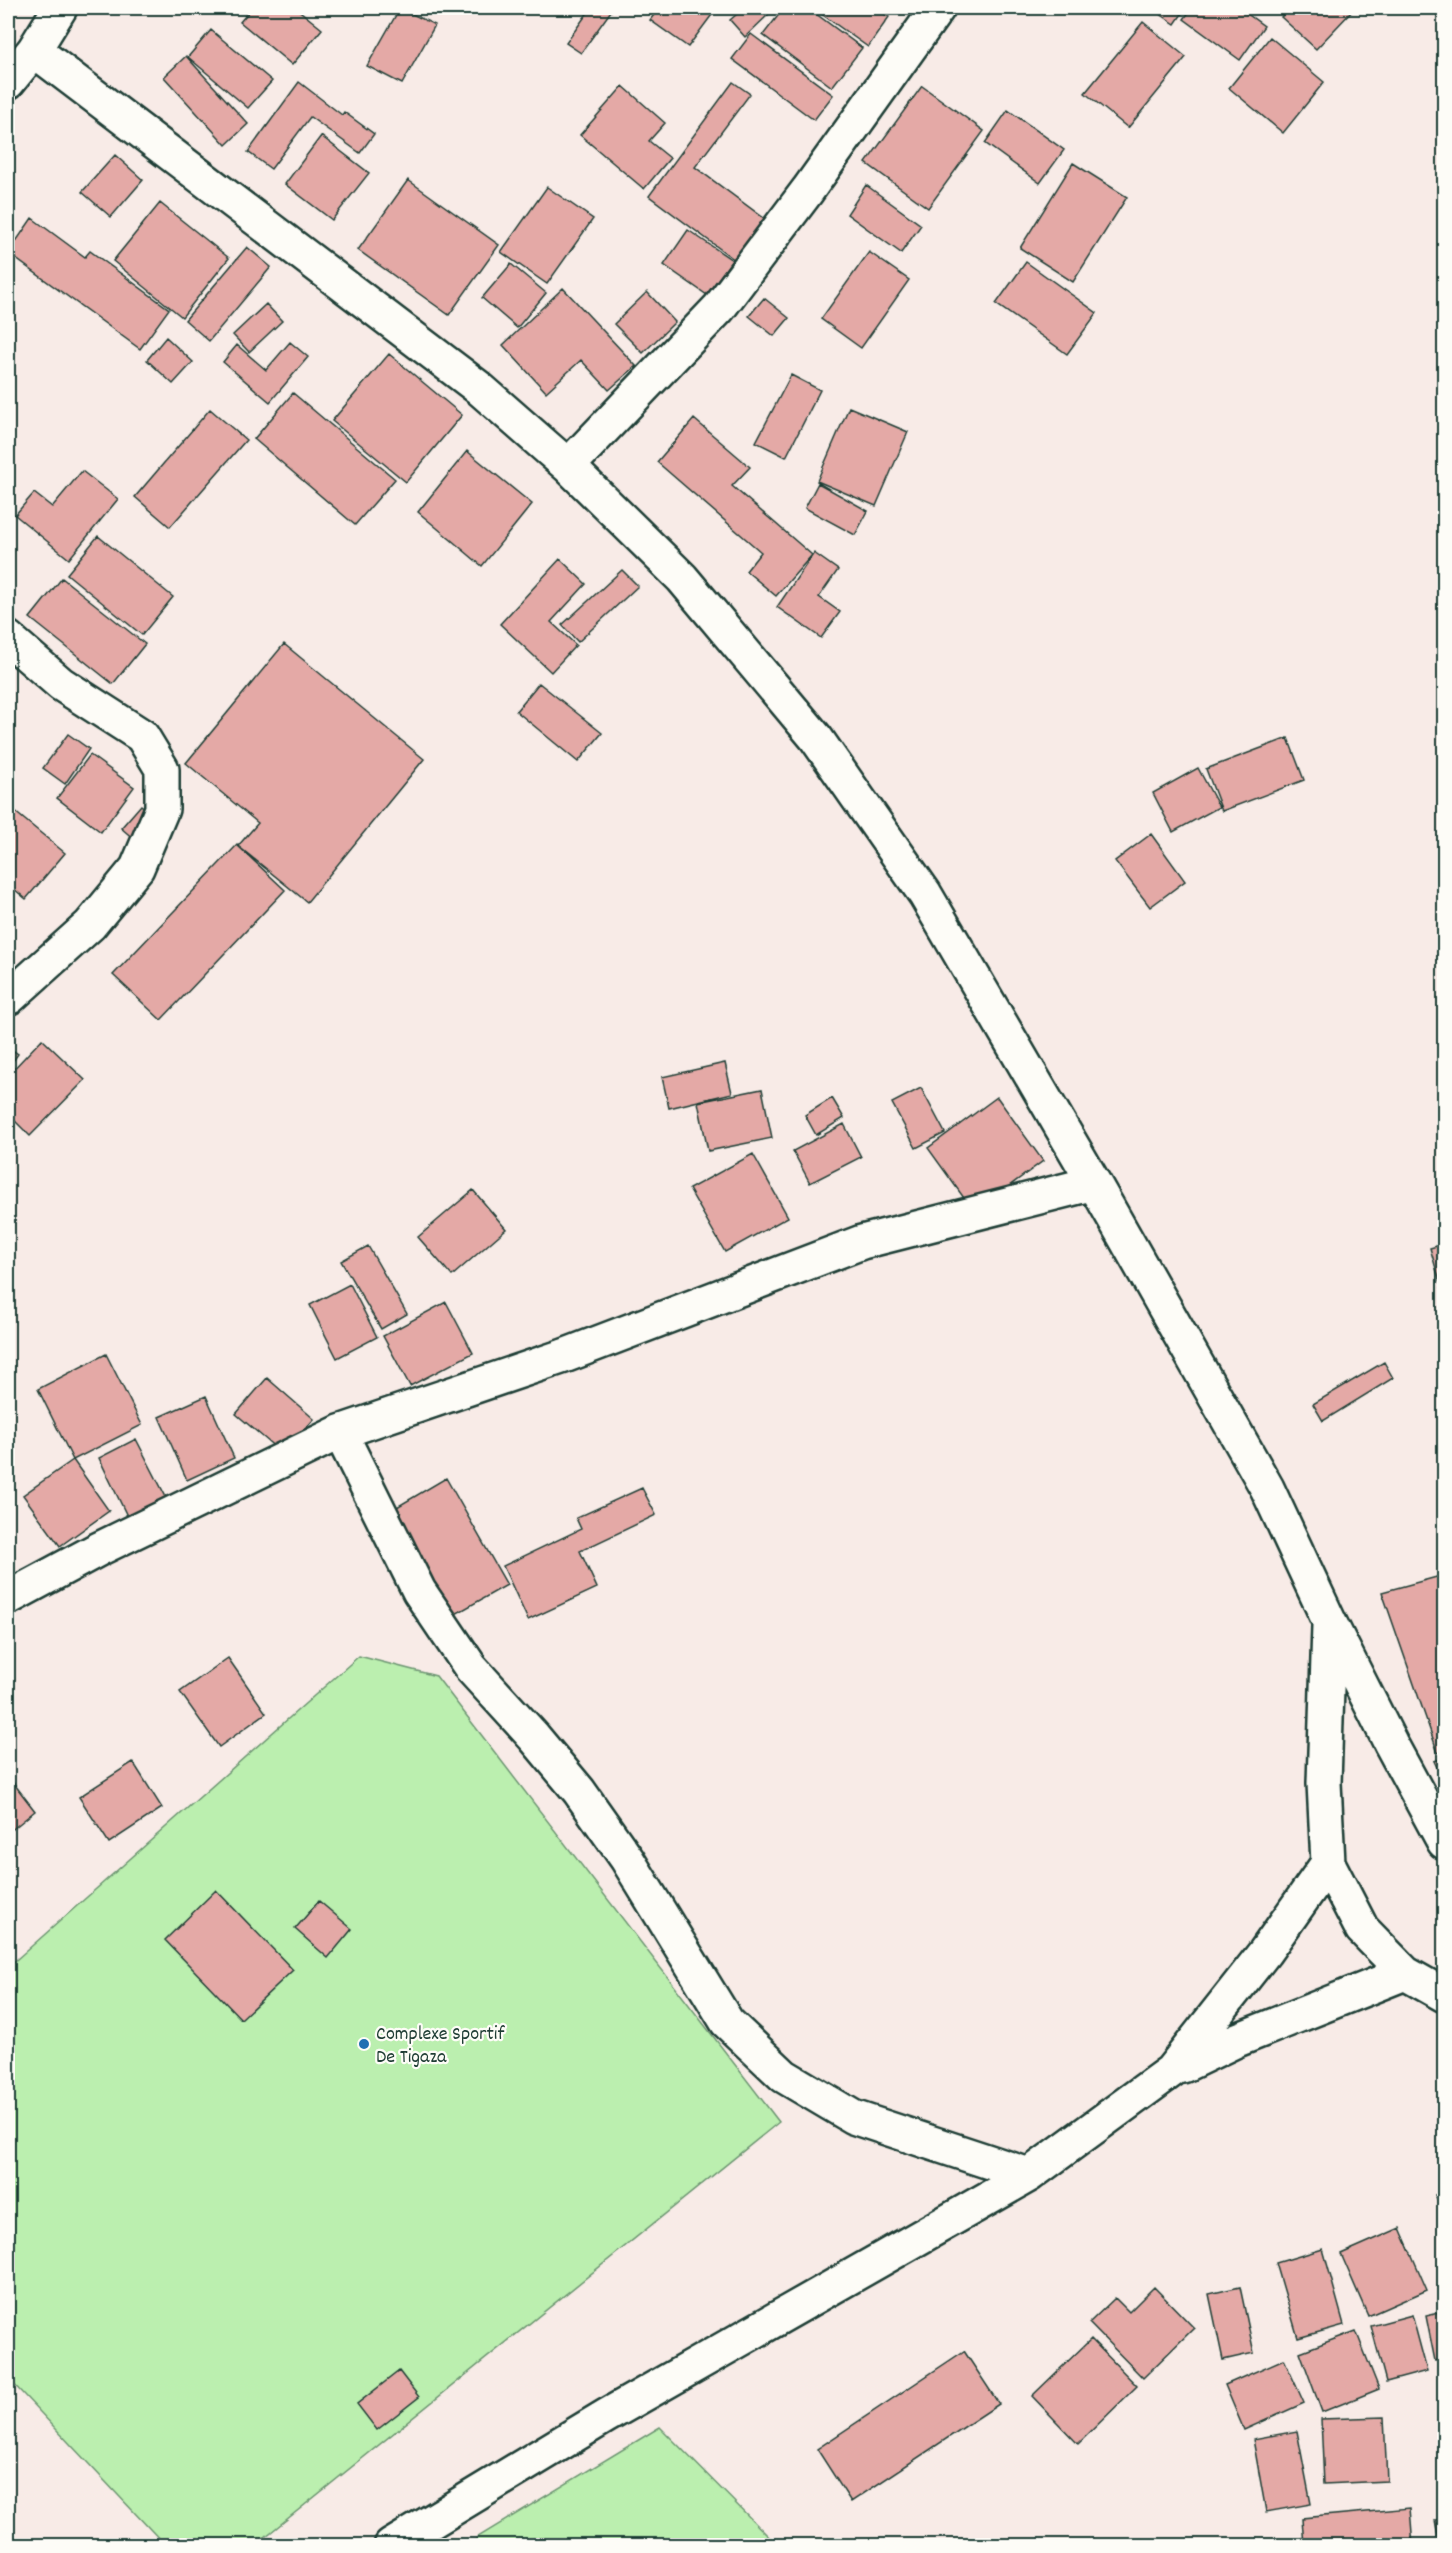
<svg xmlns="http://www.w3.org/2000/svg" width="1452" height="2553" font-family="Dekko,sans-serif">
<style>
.green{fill:#bbefaf;stroke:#6d9672;stroke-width:1.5}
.building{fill:#e4a9a6;stroke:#1f3d34;stroke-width:1.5}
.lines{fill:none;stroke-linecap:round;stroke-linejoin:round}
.minor-casing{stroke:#1f3d34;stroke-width:38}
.minor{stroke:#fdfcf7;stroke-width:33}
.poi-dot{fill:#1f6fb2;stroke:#fdfcf7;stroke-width:2}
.labels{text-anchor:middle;stroke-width:4.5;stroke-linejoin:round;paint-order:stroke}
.poi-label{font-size:20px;fill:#1f3d34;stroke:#fdfcf7;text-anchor:start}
</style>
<rect width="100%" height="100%" fill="#f8ebe7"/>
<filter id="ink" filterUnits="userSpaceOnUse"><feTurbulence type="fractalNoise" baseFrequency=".0167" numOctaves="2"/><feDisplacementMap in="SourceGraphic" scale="12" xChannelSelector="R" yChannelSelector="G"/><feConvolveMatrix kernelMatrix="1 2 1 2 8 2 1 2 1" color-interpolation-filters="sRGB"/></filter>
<g filter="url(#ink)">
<path class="green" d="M359,1656L436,1676L779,2122L255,2545H165L8,2378V1967Z
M660,2427L777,2545H470L478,2537Z"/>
<path class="building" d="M252,8H296L322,29L292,65L240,22Z
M400,8L435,25L402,84L367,66Z
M591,8H606L611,11L581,53L566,43Z
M659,8H717L688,47L650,20Z
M744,8H771L773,10L745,37L730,20Z
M784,8H808L862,48L832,87L763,35Z
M813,8H875L889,17L868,47Z
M1156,8H1186L1175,24L1154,10Z
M1192,8H1239L1264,26L1240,60L1184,19Z
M1290,8H1355L1316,49L1281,17Z
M1143,22L1186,57L1128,128L1085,93Z
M211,30L272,81L248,108L188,57Z
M751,34L833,95L814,120L732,59Z
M1270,37L1324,82L1283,133L1229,88Z
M186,56L248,124L226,145L164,77Z
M299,82L342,115L344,112L374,134L360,153L310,117L271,169L248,152Z
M733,82L750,94L695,167L765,219L735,260L649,196Z
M623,86L665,123L649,141L670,158L644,189L580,135Z
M922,86L984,131L928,208L866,163Z
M1008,110L1064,150L1040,183L985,143Z
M321,136L369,173L332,220L285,184Z
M115,155L143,180L111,217L82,192Z
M1073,163L1127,197L1073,282L1020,248Z
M408,180L499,245L449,315L358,250Z
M866,185L921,225L901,253L847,214Z
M547,187L593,219L547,284L501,252Z
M160,203L229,258L182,317L113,261Z
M32,218L85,257L90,251L169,309L140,349L8,253Z
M688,230L732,260L707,295L664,265Z
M247,247L271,267L209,341L185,320Z
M869,252L909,280L861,348L821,319Z
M1026,262L1097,313L1067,354L996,304Z
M511,264L546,293L517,328L482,298Z
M563,288L636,366L609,390L581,360L546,392L503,345Z
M647,292L675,322L643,353L614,324Z
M764,298L789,318L774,336L749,316Z
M266,304L282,321L249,352L233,335Z
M166,337L193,362L173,384L147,360Z
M290,342L308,357L270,402L223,362L237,345L266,370Z
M389,354L462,415L406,482L332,421Z
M791,375L820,390L786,457L756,442Z
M293,393L395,479L355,525L254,439Z
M849,407L908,432L876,506L817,481Z
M210,409L246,440L170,527L135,497Z
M694,419L750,467L732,486L812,555L776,596L746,571L761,552L657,462Z
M467,451L532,504L482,566L418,512Z
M82,471L118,499L69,559L15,515L34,493L52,507Z
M818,483L868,511L855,535L805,508Z
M98,536L173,597L142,635L67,574Z
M814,553L838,570L819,597L840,612L821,638L777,607Z
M560,559L586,584L551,622L576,645L551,672L500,624Z
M622,570L638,586L578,642L562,625Z
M62,578L145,644L113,684L30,618Z
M284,644L424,759L307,902L238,846L258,823L186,763Z
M539,683L602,733L578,762L516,711Z
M68,734L89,749L65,784L43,768Z
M1288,738L1304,780L1222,811L1206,769Z
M90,755L134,787L101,832L57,798Z
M1198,768L1219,807L1173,832L1153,793Z
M141,805L161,822L141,845L121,828Z
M8,806L65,853L26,899L8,884Z
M1151,834L1185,881L1150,907L1115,861Z
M237,845L285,890L161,1020L113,975Z
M42,1039L85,1080L30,1136L8,1114V1075Z
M8,1047L18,1054L8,1068Z
M725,1063L732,1093L669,1108L662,1077Z
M921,1088L945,1133L916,1148L892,1103Z
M762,1089L772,1138L708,1151L698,1102Z
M997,1097L1043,1161L974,1212L928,1148Z
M832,1098L844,1118L816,1135L805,1115Z
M844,1124L861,1157L810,1183L793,1151Z
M753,1154L788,1217L725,1252L689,1189Z
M473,1190L506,1229L452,1276L418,1237Z
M1444,1244V1296L1430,1248Z
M368,1246L407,1314L381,1329L341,1261Z
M350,1284L377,1337L337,1358L310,1305Z
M446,1302L473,1353L410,1386L383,1336Z
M106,1354L142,1425L73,1460L38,1389Z
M1384,1362L1393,1378L1323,1421L1313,1404Z
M267,1378L314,1419L283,1454L236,1414Z
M206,1396L234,1458L187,1480L159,1417Z
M136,1439L168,1501L129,1520L99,1458Z
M73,1460L109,1511L60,1546L23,1495Z
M446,1478L507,1585L445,1620L385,1514Z
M642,1488L656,1515L580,1551L597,1588L528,1620L503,1566L581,1529L576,1518Z
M1444,1575V1751L1438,1753L1382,1592Z
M228,1658L266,1713L219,1747L180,1692Z
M1444,1758V1782L1434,1761Z
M133,1762L162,1808L109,1843L79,1797Z
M8,1776L35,1811L8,1833Z
M216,1890L293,1970L241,2019L165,1940Z
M319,1901L352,1929L328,1958L295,1929Z
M1444,2190V2211L1435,2195Z
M1400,2228L1427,2290L1368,2316L1341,2254Z
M1323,2249L1344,2325L1298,2338L1276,2263Z
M1154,2287L1194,2328L1143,2378L1089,2323L1115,2298L1129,2312Z
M1240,2287L1254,2353L1223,2360L1209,2294Z
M1444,2312V2358L1435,2361L1426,2316Z
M1412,2315L1427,2371L1386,2382L1371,2326Z
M1356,2331L1379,2389L1322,2412L1300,2352Z
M1091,2339L1137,2386L1078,2444L1032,2396Z
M964,2351L999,2404L851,2502L817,2449Z
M1284,2359L1304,2403L1244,2430L1225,2385Z
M399,2371L419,2397L377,2430L357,2404Z
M1384,2417L1387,2481L1324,2484L1321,2419Z
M1297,2431L1311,2504L1266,2512L1253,2439Z
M1410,2508L1413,2546H1304L1302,2518Z
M1444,2518V2546H1440L1435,2520Z"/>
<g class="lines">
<defs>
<path id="minor" d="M34,50L479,388L568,466L682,578L816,738L925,894L1094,1183L1267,1488L1329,1621L1391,1744L1444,1842
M8,82L34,50L60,8
M568,466L719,308L808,190L938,8
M8,638L61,684L142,736L162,769V809L137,868L90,925L10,997
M340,1432L419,1591L471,1668L534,1737L579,1791L627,1859L727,2022L784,2076L853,2117L1029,2175
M8,1598L99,1549L340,1432L564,1356L862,1242L1094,1183
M1329,1626L1324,1783L1328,1863L1362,1929L1405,1973L1444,1995
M1183,2066L1237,2040L1405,1973
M391,2546L606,2416L1029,2175L1171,2071L1265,1952L1328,1863"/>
</defs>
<use href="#minor" class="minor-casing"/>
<use href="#minor" class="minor"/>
</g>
</g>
<circle class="poi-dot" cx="364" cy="2044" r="6"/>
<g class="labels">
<g class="poi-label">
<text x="376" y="2039">Complexe Sportif<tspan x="376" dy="23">De Tigaza</tspan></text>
</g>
</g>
<rect width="1452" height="2553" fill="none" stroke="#fdfcf7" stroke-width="30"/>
<rect x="15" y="15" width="1422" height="2523" fill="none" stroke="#1f3d34" stroke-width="2" filter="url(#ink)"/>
</svg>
